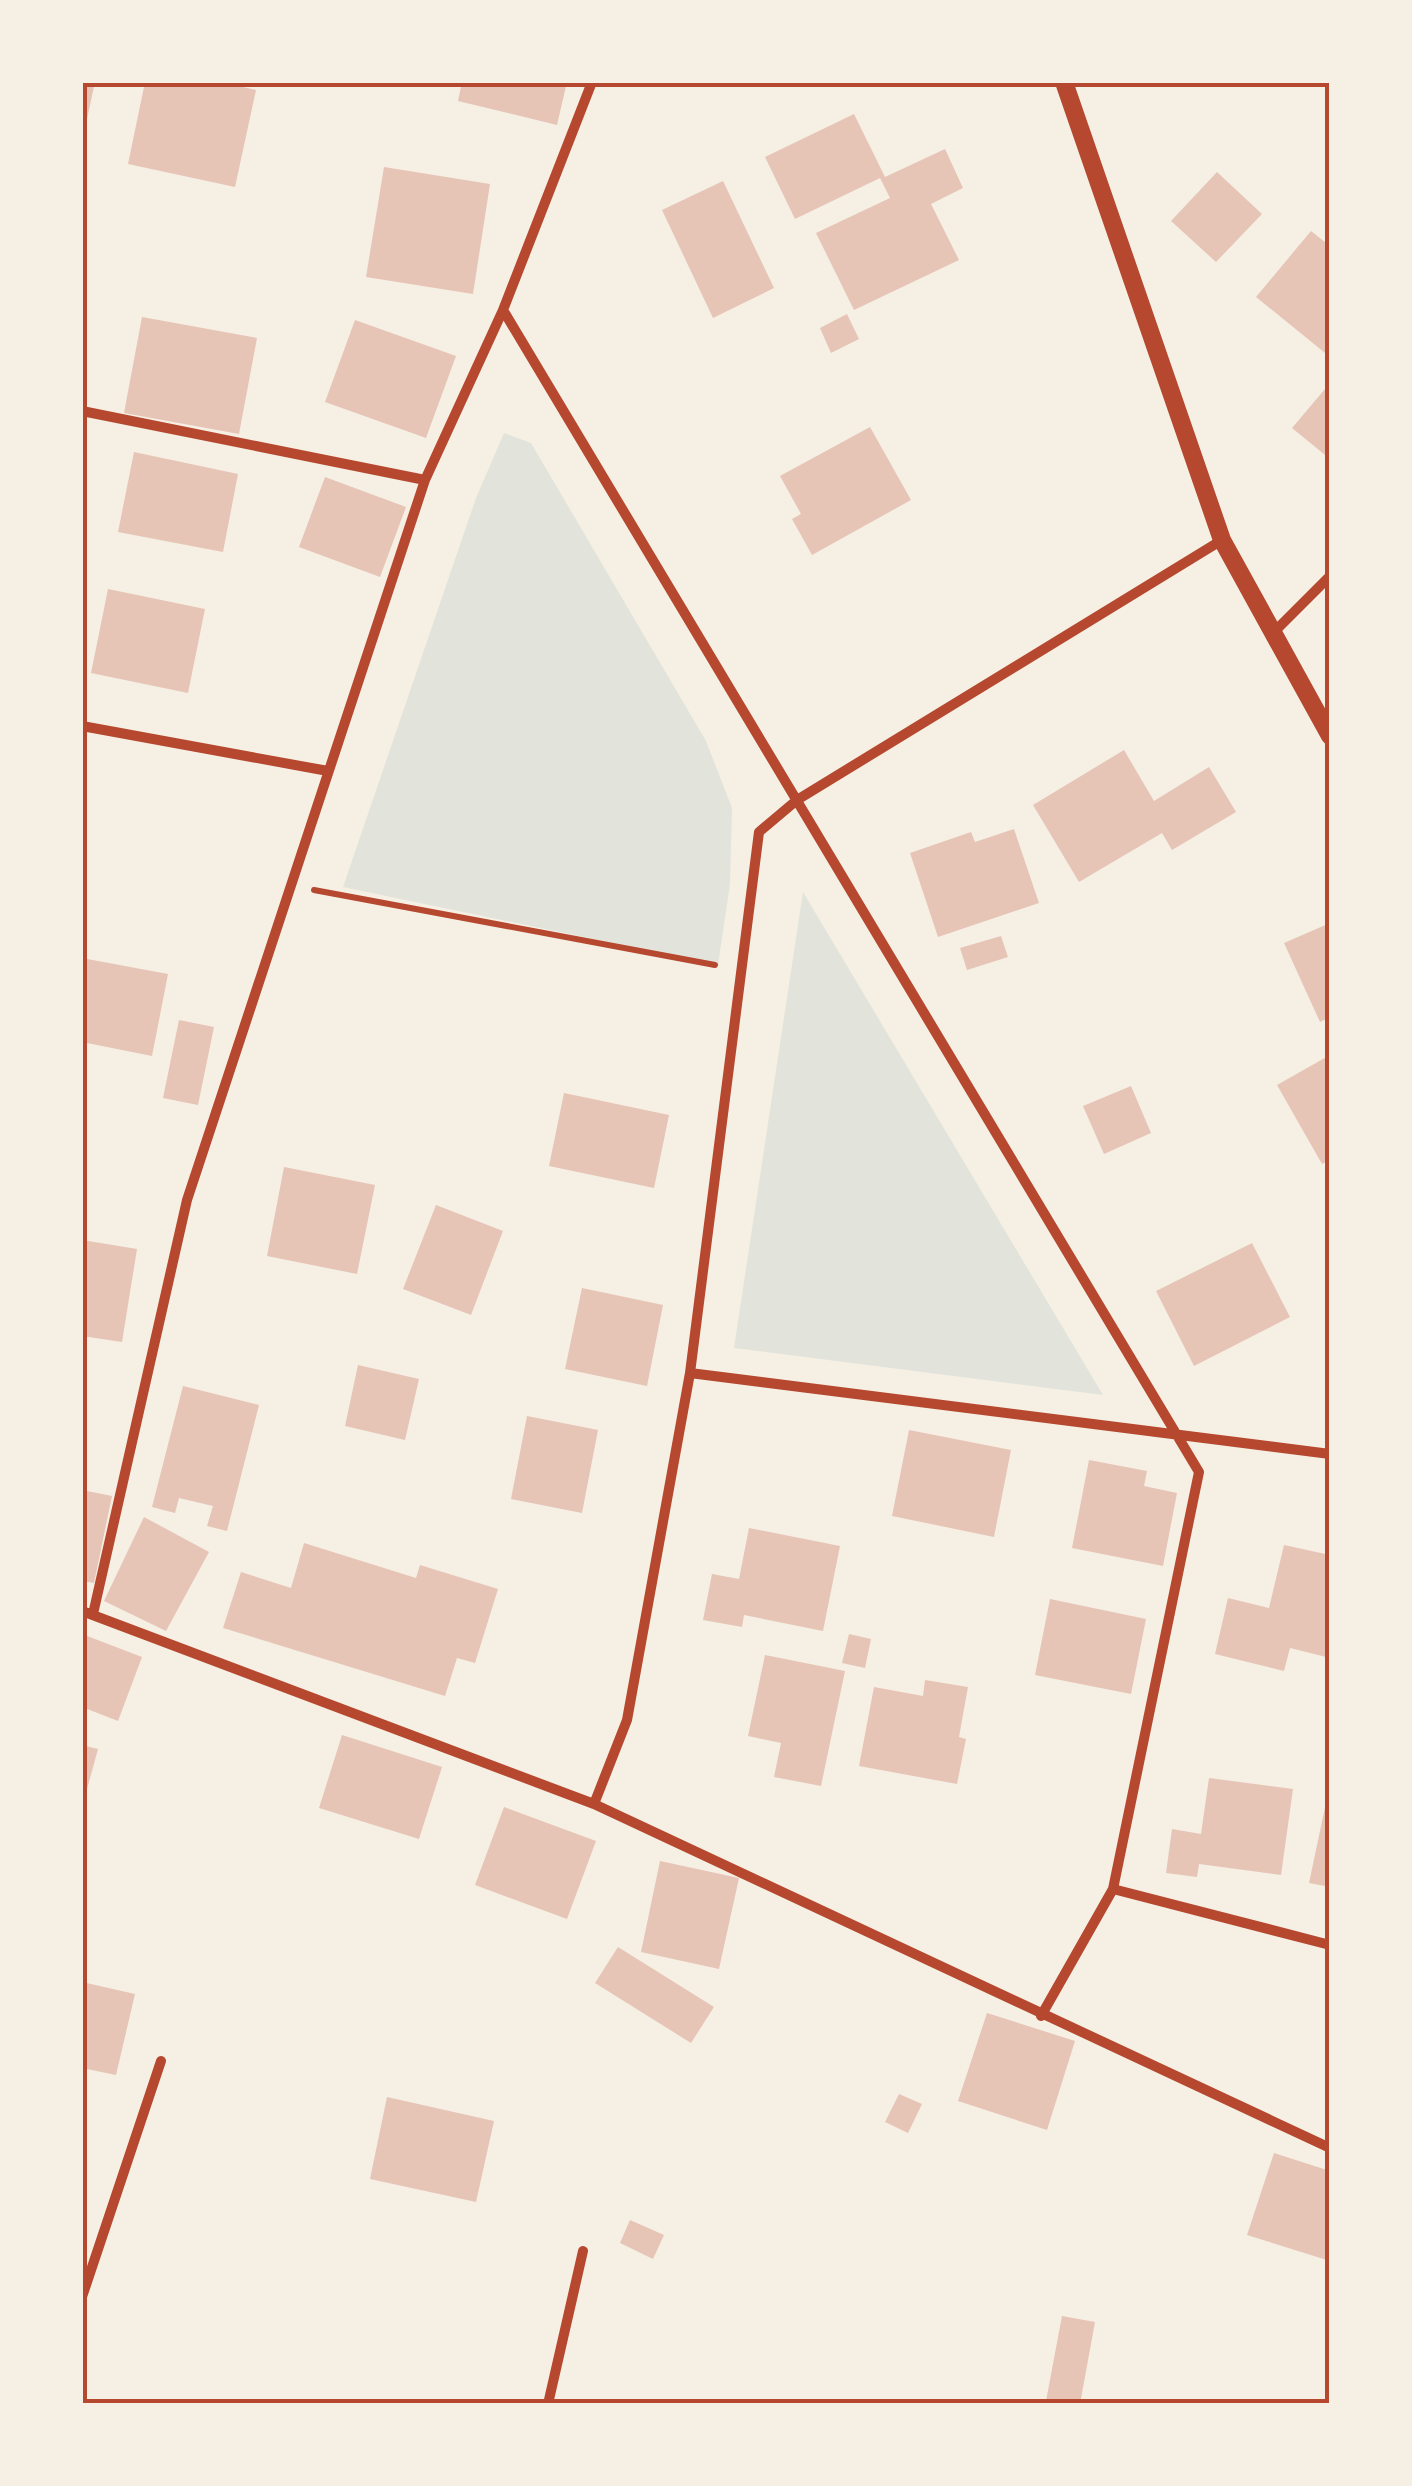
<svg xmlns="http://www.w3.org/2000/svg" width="1412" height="2486" font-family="'Fira Sans',sans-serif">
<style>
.green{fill:#e2e4dc}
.building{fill:#e6c5b7}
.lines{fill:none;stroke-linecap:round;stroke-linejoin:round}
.path{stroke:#b5482f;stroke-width:6}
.minor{stroke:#b5482f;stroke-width:10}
.tertiary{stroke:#b5482f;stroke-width:18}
.neatline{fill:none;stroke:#b5482f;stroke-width:4}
</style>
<rect width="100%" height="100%" fill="#f6efe4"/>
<path class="green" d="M504,433L531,443L706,741L732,808L730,884L718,965L343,887L476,498Z
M803,892L1103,1395L734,1348Z"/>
<path class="building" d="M82,82H95L84,133L82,132Z
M145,82H221L256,90L235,187L128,164Z
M462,82H567L557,125L458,101Z
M854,114L885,177L945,149L963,188L931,204L959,260L854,310L816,233L890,198L880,178L795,219L765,157Z
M384,167L490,184L473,294L366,277Z
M1217,172L1262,214L1216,262L1171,221Z
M723,181L774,288L713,318L662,210Z
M1311,231L1330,246V357L1256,297Z
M847,314L859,339L831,353L820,328Z
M142,317L257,338L239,434L124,413Z
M355,320L456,356L426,438L325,402Z
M1330,383V459L1292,428Z
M870,427L911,500L812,555L792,519L801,514L780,476Z
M134,452L238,474L223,552L118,532Z
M325,477L406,507L380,577L299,547Z
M108,589L205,609L188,693L91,673Z
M1124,750L1154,801L1209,767L1236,812L1172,850L1162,833L1079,882L1033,805Z
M1014,829L1039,903L938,937L910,853L971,832L975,842Z
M1330,923V1017L1320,1022L1284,943Z
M1001,936L1008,957L967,970L960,948Z
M82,958L168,974L152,1056L82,1042Z
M179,1020L214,1027L198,1105L163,1098Z
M1330,1055V1160L1322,1164L1277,1085Z
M1131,1086L1151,1133L1104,1154L1083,1106Z
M564,1093L669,1115L654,1188L549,1166Z
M284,1167L375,1185L357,1274L267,1256Z
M436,1205L503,1231L471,1315L403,1289Z
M82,1240L137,1249L122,1342L82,1336Z
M1252,1243L1290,1317L1194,1366L1156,1291Z
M582,1288L663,1305L647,1386L565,1369Z
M358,1365L419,1379L405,1440L345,1426Z
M183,1386L259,1405L227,1531L207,1526L213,1506L179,1498L175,1513L152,1507Z
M527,1416L598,1430L582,1513L511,1499Z
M909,1430L1011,1450L994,1537L892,1516Z
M1089,1460L1147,1471L1144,1486L1177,1493L1163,1566L1072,1548Z
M82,1490L112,1496L94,1583L82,1581Z
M144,1517L209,1552L166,1631L104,1601Z
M749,1528L840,1546L823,1631L744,1615L742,1627L703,1620L712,1574L739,1579Z
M304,1543L416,1578L420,1565L498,1589L475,1663L457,1658L445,1696L223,1628L241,1572L291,1588Z
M1284,1545L1330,1555V1658L1290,1648L1284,1671L1215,1654L1228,1598L1269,1608Z
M1050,1599L1146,1619L1131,1694L1035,1675Z
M82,1634L142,1657L118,1721L82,1707Z
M849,1634L871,1639L865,1668L842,1663Z
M765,1655L845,1671L821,1786L774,1777L781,1743L748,1736Z
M925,1680L968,1687L959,1737L966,1739L957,1784L859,1766L874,1687L923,1696Z
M342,1735L442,1767L419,1839L319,1808Z
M82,1745L98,1749L84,1800H82Z
M1209,1778L1293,1789L1281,1875L1199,1864L1197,1877L1166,1873L1172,1829L1201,1834Z
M1328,1793H1330V1887L1309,1883Z
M504,1807L596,1841L567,1919L475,1885Z
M660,1861L739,1878L719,1969L641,1952Z
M618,1947L714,2007L691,2043L595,1983Z
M82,1982L135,1994L116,2075L82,2068Z
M987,2013L1075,2041L1047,2130L958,2101Z
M899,2094L922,2104L908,2133L885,2122Z
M387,2097L494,2121L476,2202L370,2179Z
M1274,2153L1330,2171V2261L1247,2235Z
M630,2220L664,2235L653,2259L620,2243Z
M1062,2316L1095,2322L1080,2404L1046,2401Z"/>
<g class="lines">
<path class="path" d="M314,890L715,965"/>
<path class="minor" d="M503,310L1199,1472L1113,1889L1041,2016
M82,411L425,480
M1273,633L1330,576
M82,726L328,771
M690,1373L759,832L797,800L1222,540
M82,1611L594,1804L1330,2148
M93,1614L187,1200L425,480L503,310L592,82
M594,1804L627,1720L690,1373L1330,1454
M1113,1889L1330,1945
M82,2297L161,2061
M548,2404L583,2251"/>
<path class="tertiary" d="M1064,82L1222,540L1330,736"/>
</g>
<rect width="1412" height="2486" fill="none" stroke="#f6efe4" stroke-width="170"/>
<rect x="85" y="85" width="1242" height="2316" class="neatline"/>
</svg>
